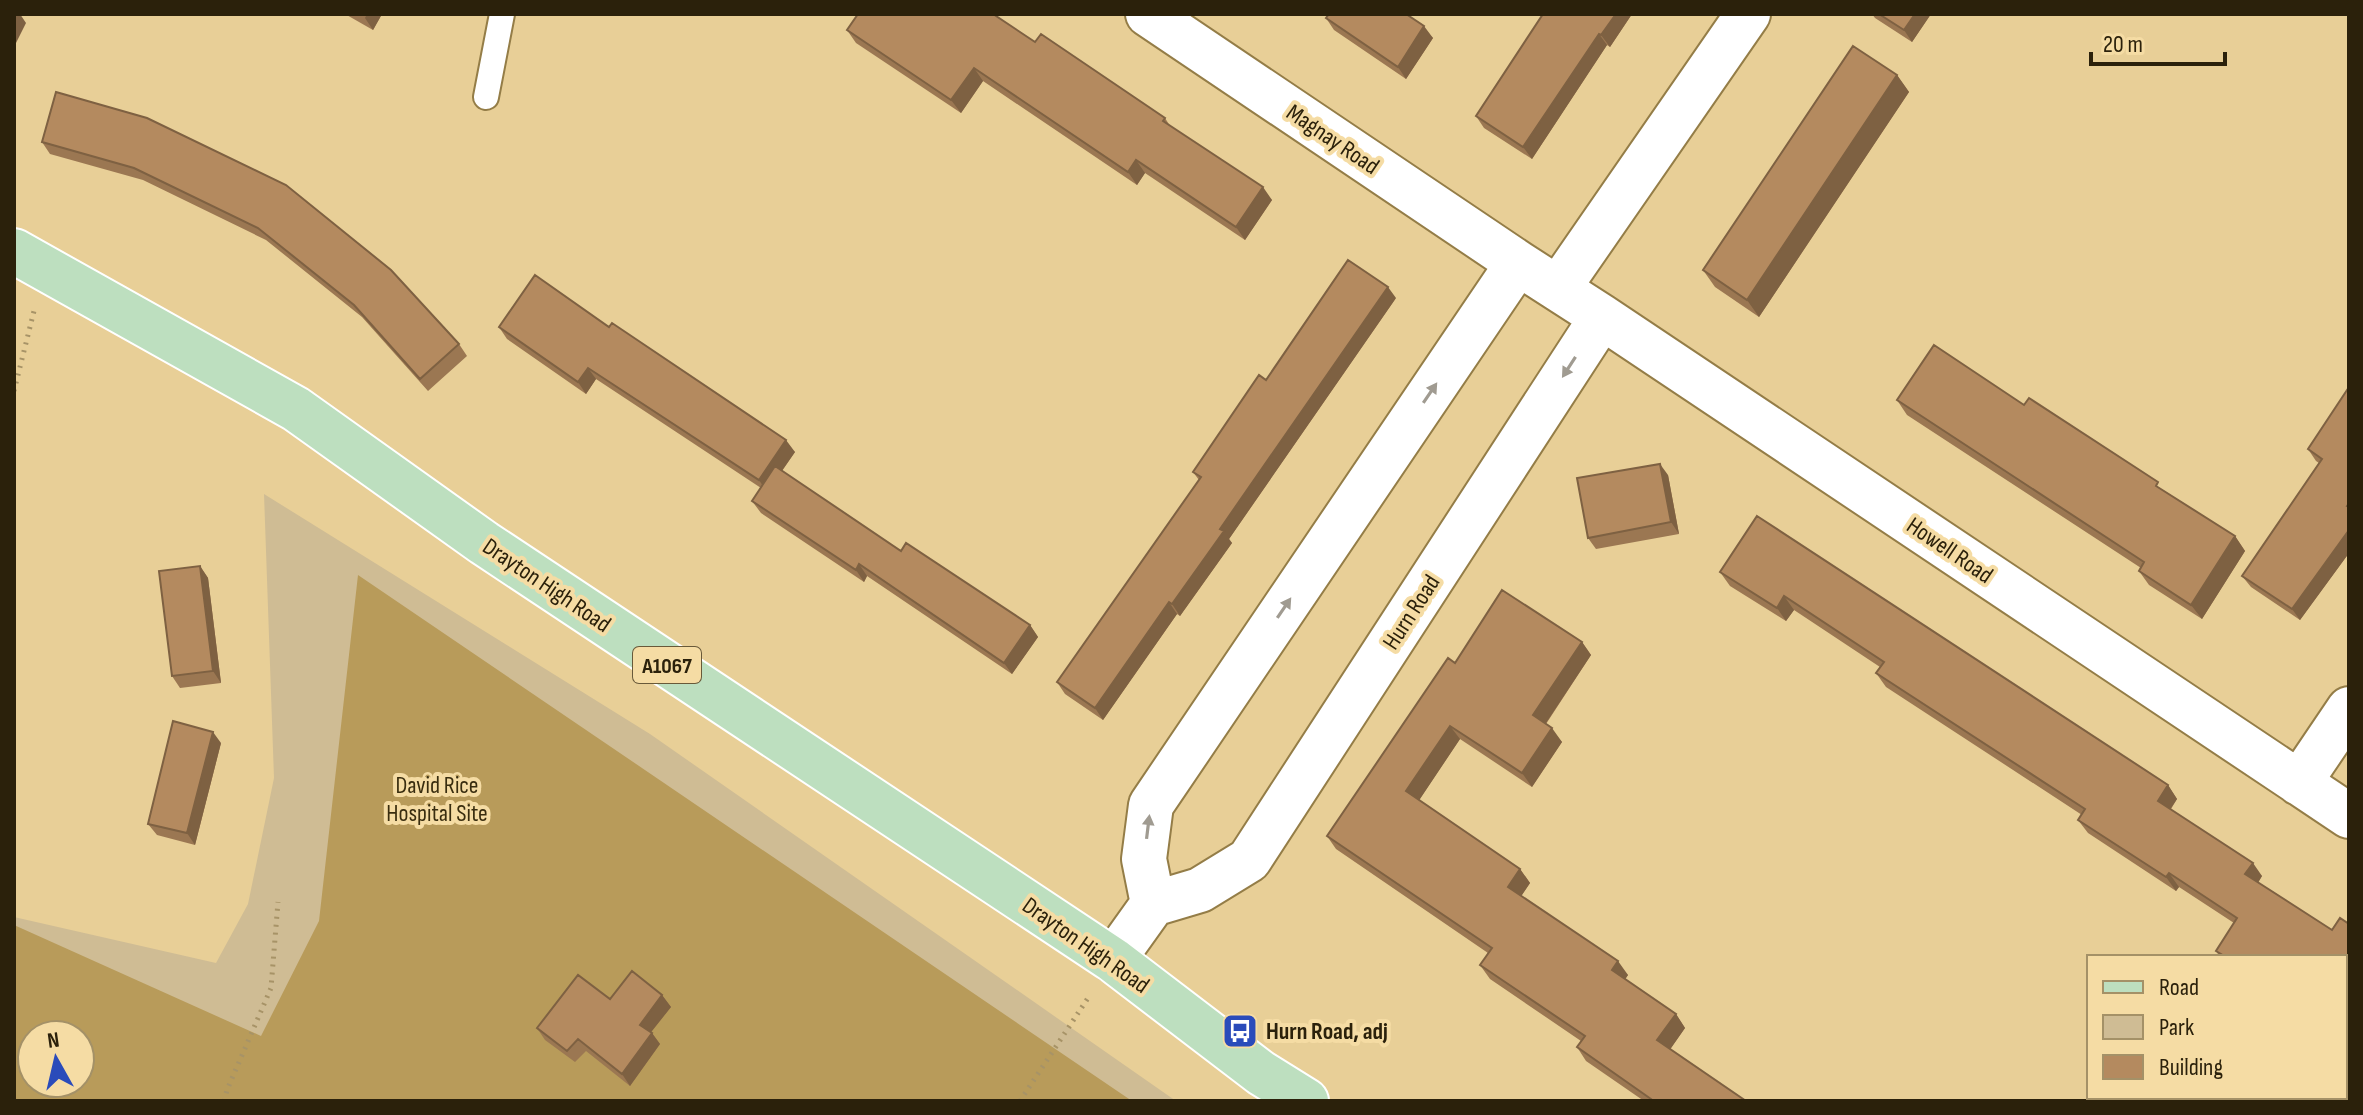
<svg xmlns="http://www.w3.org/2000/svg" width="2363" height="1115" font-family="'Sofia Sans Condensed',sans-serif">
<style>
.green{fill:#cfbc94;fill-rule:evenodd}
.forest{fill:#b89b5a;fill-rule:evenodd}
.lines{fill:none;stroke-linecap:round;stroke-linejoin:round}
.service-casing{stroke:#947d47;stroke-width:28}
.minor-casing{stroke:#947d47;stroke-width:48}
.primary-casing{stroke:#fff;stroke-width:48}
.path{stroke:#a79367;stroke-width:5;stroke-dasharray:2 6;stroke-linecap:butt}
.service{stroke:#fff;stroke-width:24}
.minor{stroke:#fff;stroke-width:44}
.primary{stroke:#bddfbf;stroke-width:44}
.wall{fill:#9b7752}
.shaded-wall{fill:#7e6142}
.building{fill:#b48a5f;stroke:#7e6142;stroke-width:2}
.oneway{fill:#a09b91}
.labels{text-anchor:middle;stroke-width:8;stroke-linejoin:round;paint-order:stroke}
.shield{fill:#f5dca4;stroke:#685939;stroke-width:2}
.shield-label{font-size:22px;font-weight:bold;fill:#2b210b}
.street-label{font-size:24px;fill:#2b210b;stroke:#f5dca4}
.park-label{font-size:24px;fill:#392d0f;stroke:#f5dca4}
.poi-label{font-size:24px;font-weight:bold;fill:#2b210b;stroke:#f5dca4;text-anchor:start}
</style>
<rect width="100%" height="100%" fill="#e8cf97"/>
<path class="green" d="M264,494L650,734L1176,1101H681L429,1069L14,1101V917L216,963L248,904L274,778ZM32,1035H80V1083H32Z"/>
<path class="forest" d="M358,575L1132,1101H14V925L261,1036L319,921ZM32,1035H80V1083H32Z"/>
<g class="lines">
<defs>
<path id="service" d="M486,97L502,14"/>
<path id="minor" d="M1148,14L1518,263
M1559,287L1748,14
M1602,317L2349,816
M2299,783L2349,709
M1113,960L1153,904L1200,890L1249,860L1602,317L1518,263L1151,805L1144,859L1153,904"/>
<path id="primary" d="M14,251L296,409L484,543L1113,960L1261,1073L1306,1101"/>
</defs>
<use href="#service" class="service-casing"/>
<use href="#minor" class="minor-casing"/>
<use href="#primary" class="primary-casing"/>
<path class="path" d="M14,391L34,311
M224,1101L227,1090L271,988L278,902
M1020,1101L1088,998"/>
<use href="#service" class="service"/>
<use href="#minor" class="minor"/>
<use href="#primary" class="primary"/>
</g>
<path class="wall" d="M345,14H382L373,30Z
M1325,14H1406L1433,38L1406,79L1334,30L1326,18L1327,16Z
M1543,14H1632L1610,47L1607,45L1532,159L1484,128L1476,116Z
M1872,14H1931L1912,42L1875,18Z
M847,30L1035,42L1165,118L1170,126L1272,200L1245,240L1145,173L1137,185L983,81L961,113L856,43Z
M1897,75L1909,92L1759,317L1715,287L1703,270Z
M56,92L459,344L467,356L428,391L362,317L266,240L143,180L50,154L42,142Z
M1396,298L1229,539L1232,543L1180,616L1177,614L1103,720L1065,694L1057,682L1199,480L1193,472L1266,380Z
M499,327H609L795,452L782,471L901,551L1030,625L1038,637L1012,674L867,576L864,582L761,513L752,501L761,488L596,379L586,394L507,339Z
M2349,387V553L2300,620L2251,587L2242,576L2319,463L2316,461L2308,449Z
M1897,400L2024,405L2163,490L2235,536L2245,551L2202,619L2149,585L2139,571L2141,568L1907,415Z
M1668,475L1679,534L1596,549L1588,538Z
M1757,516L2168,785L2177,799L2171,809L2262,876L2258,882L2332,930L2349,924V1034L2345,1031V957H2220L2216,951L2234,923L2179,887L2176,891L2088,833L2078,820L2082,815L1886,687L1876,673L1880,667L1794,610L1786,621L1730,586L1720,572Z
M200,566L208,578L221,683L180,688L172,676Z
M1582,642L1591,655L1546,724L1562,742L1532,787L1460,739L1419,800L1520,869L1530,883L1521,896L1628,975L1625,979L1676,1014L1685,1028L1670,1049L1746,1101H1644L1586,1061L1577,1047L1581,1041L1490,979L1480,965L1488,953L1336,849L1327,836L1455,663Z
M221,743L195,845L157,835L148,824Z
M662,995L671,1007L651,1032L660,1044L630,1086L586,1051L575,1062L545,1040L537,1028L610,999Z"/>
<path class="shaded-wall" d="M16,14H20L26,23L14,47V18Z
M367,14H382L373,30L365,18Z
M1616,14H1632L1610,47L1601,35Z
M1915,14H1931L1912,42L1904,30Z
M1424,26L1433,38L1406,79L1398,67Z
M1599,34L1607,45L1532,159L1523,147Z
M974,68L983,81L961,113L951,100Z
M1897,75L1909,92L1759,317L1747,300Z
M1136,160L1145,173L1137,185L1128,172Z
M1263,187L1272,200L1245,240L1236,227Z
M1388,287L1396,298L1229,539L1232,543L1180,616L1172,604L1220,529Z
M588,368L596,379L586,394L578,382Z
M786,440L795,452L767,492L759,480Z
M1660,464L1668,475L1679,534L1671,522Z
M2349,530V553L2300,620L2292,609Z
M2235,536L2245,551L2202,619L2191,605Z
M859,564L867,576L864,582L856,570Z
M200,566L208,578L221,683L213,671Z
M1784,596L1794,610L1786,621L1777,608Z
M1169,602L1177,614L1103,720L1095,708Z
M1030,625L1038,637L1012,674L1004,663Z
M1582,642L1591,655L1542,729L1533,715Z
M1450,726L1460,739L1416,805L1406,791Z
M1552,728L1562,742L1532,787L1522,773Z
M213,732L221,743L195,845L187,833Z
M2168,785L2177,799L2167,814L2158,801Z
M2253,863L2262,876L2255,888L2245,874Z
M1520,869L1530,883L1518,901L1508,887Z
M2169,873L2179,887L2176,891L2166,877Z
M1618,961L1628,975L1622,984L1612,970Z
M662,995L671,1007L648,1036L640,1025Z
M1676,1014L1685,1028L1667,1054L1657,1040Z
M652,1033L660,1044L630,1086L622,1074Z"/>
<path class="building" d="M858,14H993L1035,42L1041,34L1165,118L1163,121L1263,187L1236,227L1136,160L1128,172L974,68L951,100L847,30Z
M1329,14H1406L1424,26L1398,67L1326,18Z
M1543,14H1616L1601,35L1599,34L1523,147L1476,116Z
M1879,14H1915L1904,30Z
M1853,46L1897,75L1747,300L1703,270Z
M56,92L147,118L286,185L391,270L459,344L420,379L354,305L258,228L134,168L42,142Z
M1348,260L1388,287L1220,529L1224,531L1172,604L1169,602L1095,708L1057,682L1201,477L1193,472L1259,375L1266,380Z
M535,275L609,327L612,323L786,440L759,480L588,368L578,382L499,327Z
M1934,345L2024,405L2029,398L2158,482L2156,486L2235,536L2191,605L2139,571L2144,562L1897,400Z
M2349,387V503L2347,506L2349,507V530L2292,609L2242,576L2322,459L2308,449Z
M1660,464L1671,522L1588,538L1577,478Z
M775,466L901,551L906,543L1030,625L1004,663L859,564L856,570L752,501Z
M1757,516L2168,785L2158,801L2253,863L2245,874L2332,930L2340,918L2349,924V1027L2345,1024V957H2226L2216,951L2237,918L2169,873L2166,877L2078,820L2085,809L1876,673L1884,662L1784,596L1777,608L1720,572Z
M200,566L213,671L172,676L159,571Z
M1502,590L1582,642L1533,715L1552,728L1522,773L1450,726L1406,791L1520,869L1508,887L1618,961L1612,970L1676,1014L1657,1040L1746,1101H1650L1651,1099L1577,1047L1585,1036L1480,965L1492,948L1327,836L1448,658L1455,663Z
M173,721L213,732L187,833L148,824Z
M632,971L662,995L640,1025L652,1033L622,1074L578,1039L567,1051L537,1028L578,975L610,999Z"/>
<defs><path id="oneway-solid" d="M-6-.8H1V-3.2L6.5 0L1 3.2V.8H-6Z" transform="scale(2)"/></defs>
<g class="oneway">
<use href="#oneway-solid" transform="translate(1569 367) rotate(123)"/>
<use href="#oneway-solid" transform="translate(1430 393) rotate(-56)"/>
<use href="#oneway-solid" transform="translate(1284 608) rotate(-56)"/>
<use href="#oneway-solid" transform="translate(1148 827) rotate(-83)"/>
</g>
<defs>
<symbol id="bus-square" viewBox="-11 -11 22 22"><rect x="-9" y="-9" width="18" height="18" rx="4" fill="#2a4bba" stroke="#f5dca4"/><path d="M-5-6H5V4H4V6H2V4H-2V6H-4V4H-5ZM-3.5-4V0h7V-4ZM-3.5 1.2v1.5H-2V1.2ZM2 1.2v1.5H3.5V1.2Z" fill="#fff"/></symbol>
</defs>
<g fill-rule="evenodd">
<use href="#bus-square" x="1220" y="1011" width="40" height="40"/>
</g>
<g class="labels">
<rect class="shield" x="633" y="647" width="68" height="36" rx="6"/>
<g class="shield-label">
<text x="667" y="673">A1067</text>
</g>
<g class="street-label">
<text transform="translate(1333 139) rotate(34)" y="8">Magnay Road</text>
<text transform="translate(1950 550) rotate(34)" y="8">Howell Road</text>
<text transform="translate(547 585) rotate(34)" y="8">Drayton High Road</text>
<text transform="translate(1411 612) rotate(-57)" y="8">Hurn Road</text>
<text transform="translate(1086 945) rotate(35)" y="8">Drayton High Road</text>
</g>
<g class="park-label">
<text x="437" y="793">David Rice<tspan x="437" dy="28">Hospital Site</tspan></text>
</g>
<g class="poi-label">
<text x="1266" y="1039">Hurn Road, adj</text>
</g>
</g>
<rect width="2363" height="1115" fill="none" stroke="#2b210b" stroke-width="32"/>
<rect x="2087" y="955" width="260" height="144" fill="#f5dca4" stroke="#a49167" stroke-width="2"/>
<rect x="2103" y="981" width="40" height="12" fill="#bddfbf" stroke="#a49167" stroke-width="2"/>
<text x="2159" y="995" font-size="24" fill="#2b210b">Road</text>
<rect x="2103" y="1015" width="40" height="24" fill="#cfbc94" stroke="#a49167" stroke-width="2"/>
<text x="2159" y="1035" font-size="24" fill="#2b210b">Park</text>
<rect x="2103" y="1055" width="40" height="24" fill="#b48a5f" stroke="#a49167" stroke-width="2"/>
<text x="2159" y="1075" font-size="24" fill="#2b210b">Building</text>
<g transform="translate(56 1059) rotate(352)"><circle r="38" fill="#f5dca4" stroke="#a49167" stroke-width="2"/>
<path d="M0-6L14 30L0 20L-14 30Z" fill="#2a4bba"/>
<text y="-12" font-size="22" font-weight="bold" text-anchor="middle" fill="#2b210b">N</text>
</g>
<path d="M2091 52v12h134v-12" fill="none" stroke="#2b210b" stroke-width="4"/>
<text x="2103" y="52" font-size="24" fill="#2b210b" stroke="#f5dca4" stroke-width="6" paint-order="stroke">20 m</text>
</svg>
